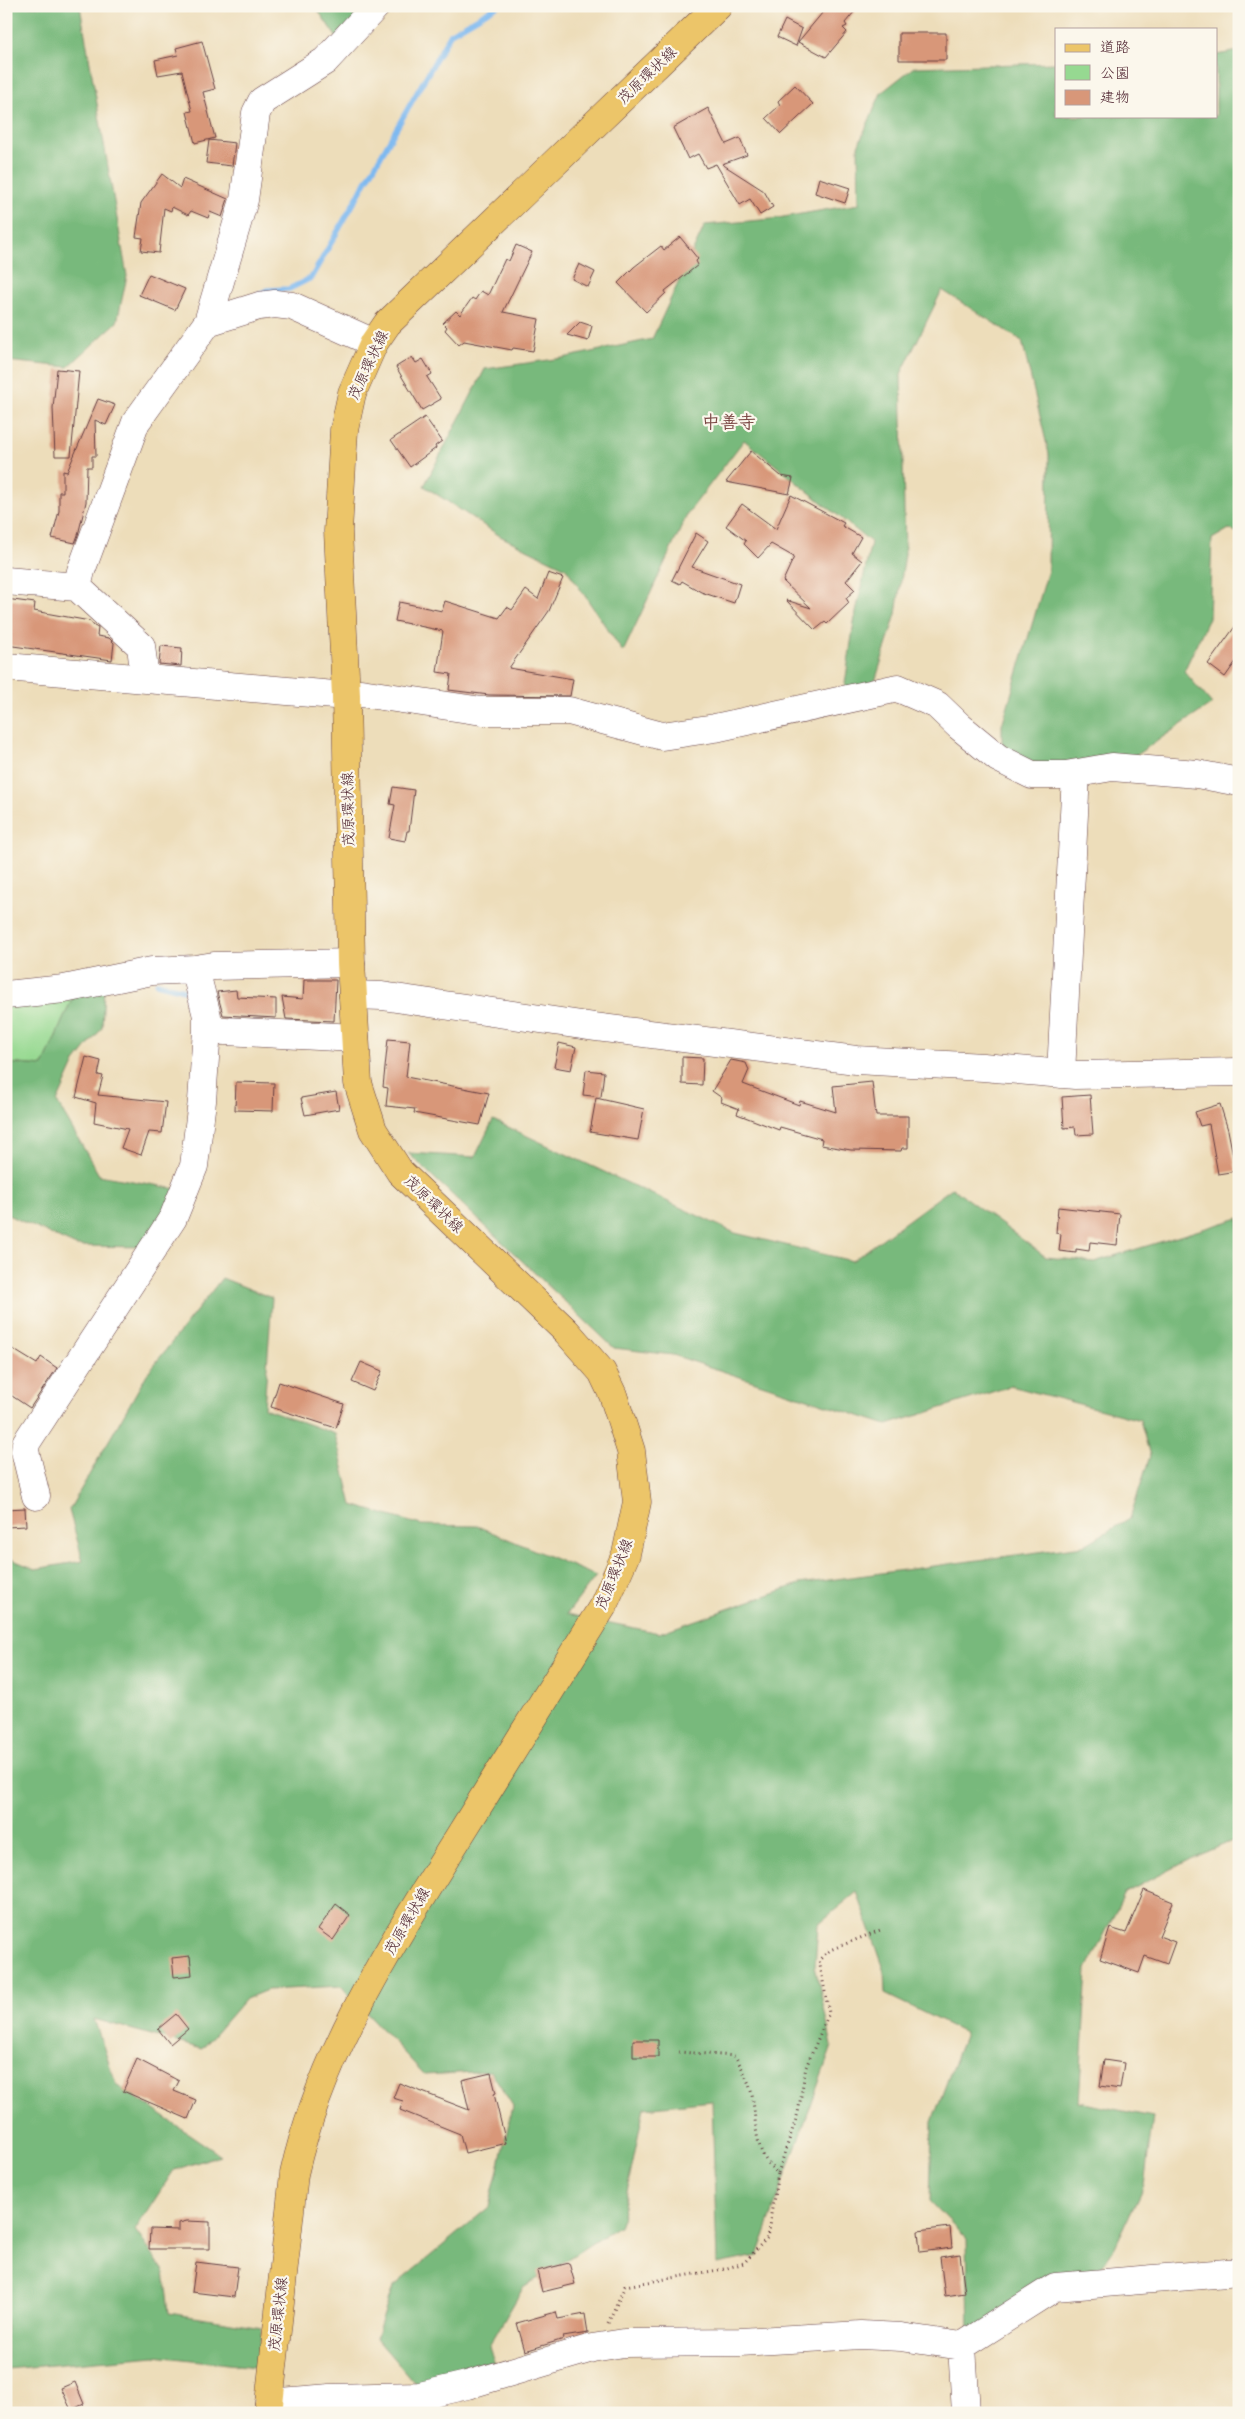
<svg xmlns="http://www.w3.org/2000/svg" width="1245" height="2419" font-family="'Patrick Hand','Klee One',sans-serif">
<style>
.green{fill:#96d991;stroke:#707c5e}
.forest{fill:#78b97b;stroke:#616c53}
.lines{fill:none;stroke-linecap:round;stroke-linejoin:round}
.stream{stroke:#7eb9f0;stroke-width:5.5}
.building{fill:#d89779}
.minor-casing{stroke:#623c40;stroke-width:29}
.major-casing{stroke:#623c40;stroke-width:29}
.path{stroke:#623c40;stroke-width:3;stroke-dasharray:1 4;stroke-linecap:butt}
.minor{stroke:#fff;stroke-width:28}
.major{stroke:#ecc569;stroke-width:28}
.labels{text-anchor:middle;stroke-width:4.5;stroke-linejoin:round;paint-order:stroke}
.street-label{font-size:15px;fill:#4a1f2b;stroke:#fbf7ec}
.quarter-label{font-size:18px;font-weight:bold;fill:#7c4946;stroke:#fbf7ec}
</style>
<rect width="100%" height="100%" fill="#fbf7ec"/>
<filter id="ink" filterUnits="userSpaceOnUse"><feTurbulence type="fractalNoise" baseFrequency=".02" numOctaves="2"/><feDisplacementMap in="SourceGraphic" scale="10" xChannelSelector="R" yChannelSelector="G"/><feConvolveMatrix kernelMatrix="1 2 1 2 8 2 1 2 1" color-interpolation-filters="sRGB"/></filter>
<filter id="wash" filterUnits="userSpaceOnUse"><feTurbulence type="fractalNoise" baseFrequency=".0096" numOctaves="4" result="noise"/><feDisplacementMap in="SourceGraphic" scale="20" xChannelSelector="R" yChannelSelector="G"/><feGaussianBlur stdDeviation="1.12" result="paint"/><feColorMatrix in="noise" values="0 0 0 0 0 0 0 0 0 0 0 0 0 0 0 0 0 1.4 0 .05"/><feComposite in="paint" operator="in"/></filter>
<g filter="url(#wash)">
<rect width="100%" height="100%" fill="#edddba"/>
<path class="green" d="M75,992L43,1066L6,1063V1000Z"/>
<path class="forest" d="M6,6H80L127,276L117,322L68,367L6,361Z
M315,6H364L339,41Z
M1239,51V533L1229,529L1212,539L1209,618L1184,671L1212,704L1127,761L1061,769L1002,755V725L1048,571L1049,454L1022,341L942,290L901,374L905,554L896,614L874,685L844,691L854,622L871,542L744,440L688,513L623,652L566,568L500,536L424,486L485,369L563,358L652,339L705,225L772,219L859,204L858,146L881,93L914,67L1056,63V116H1216V55Z
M104,990L102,1028L75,1062L57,1102L99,1175L177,1189L149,1247L76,1246L6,1214V1063L43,1066L75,992Z
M493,1120L735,1233L852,1261L952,1188L1046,1257L1094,1262L1239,1218V1838L1193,1858L1125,1893L1087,1969L1079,2102L1153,2117L1144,2185L1115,2247L1099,2270L969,2334L967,2239L930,2201L932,2122L965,2033L885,1994L884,1969L857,1892L818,1924L815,1966L832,2046L757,2256L717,2264L712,2101L644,2108L620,2225L523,2288L489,2346L497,2371L419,2388L376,2338L393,2287L489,2207L513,2106L491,2071L425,2075L341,1986L267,1990L245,1999L202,2049L94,2019L116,2084L220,2155L174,2170L135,2230L164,2271L169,2313L262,2328L256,2367L155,2356L6,2369V1557L35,1569L83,1561L69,1510L147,1374L222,1278L272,1298L264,1408L335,1434L352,1505L421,1525L477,1526L596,1576L567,1614L659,1633L799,1584L1083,1546L1130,1518L1150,1456L1140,1420L1011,1386L887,1425L673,1355L614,1348L408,1153L475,1157Z"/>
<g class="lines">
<path class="stream" d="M259,294L268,290L289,289L311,278L451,33L497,6
M157,983L184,990"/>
</g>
<g id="blocks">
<path class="building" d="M828,6H859L845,23L847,26L843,28L847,32L826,57L798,42Z
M785,20L802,29L796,46L777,37Z
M899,33H946V60H899Z
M202,41L215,89L203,92L215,138L195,143L187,112L192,111L182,71L158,75L155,60L178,55L176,48Z
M795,85L813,104L781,134L766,118L780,105L778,101Z
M708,108L726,144L740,138L747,155L722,164L764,191L773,207L760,215L750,199L740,205L716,164L706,168L698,154L688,159L673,128Z
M209,140L235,143L232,166L206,163Z
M162,174L180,188L183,179L228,199L222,217L210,212L208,218L191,211L188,215L172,207L171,211L164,208L159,253L141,251L143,238L136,237L141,203Z
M819,178L850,188L845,203L815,193Z
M680,237L698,259L696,261L698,265L665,291L666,293L646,312L618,283L634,267L661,246L664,250Z
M516,245L532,252L503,312L539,319L533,351L513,348L512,350L464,341L459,345L445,330L447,327L443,323L456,311L460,315L472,298L475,300L481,291L488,295L505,259L509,261Z
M579,264L595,272L588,287L572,279Z
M149,274L185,289L175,310L139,295Z
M580,322L592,326L588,341L567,335Z
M412,357L416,363L423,359L432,374L427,377L441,399L422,410L396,367Z
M57,369L79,371L71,456H55L53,408Z
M98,399L115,405L106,425L95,420L96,456H92V467H87L86,502L78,535L75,543L52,538L59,511V492H63V471L67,472Z
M425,417L442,441L435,446L436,448L410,467L391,440Z
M751,451L781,476L793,478L789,494L726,482Z
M791,495L844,523L842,526L861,537L852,553L862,561L846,581L855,590L846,598L849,603L827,624L825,622L815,630L786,600L811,608L783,581L794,557L771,544L758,558L744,544L746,541L726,526L742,504L776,529Z
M696,533L708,541L692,567L740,584L734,603L701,592L682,581L680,584L672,580Z
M548,573L563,578L549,611L509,668L573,679L570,696L489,695L449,690L451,674L437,672L443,631L395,621L399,602L442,611L445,601L499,618L507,607L512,610L526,590L538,599Z
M6,599L35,603L34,611L90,621L94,626L98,628L97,636L109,638L114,643L112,660L6,645Z
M1239,621V657L1225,677L1208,664Z
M161,646L182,648L181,666L159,664Z
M393,787L414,790L409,831H407L405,841L389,838L395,805L390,804Z
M304,980H336L334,1021L286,1019L282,997L303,999Z
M236,990L237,997L276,999V1018L223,1015L217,992Z
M388,1039L410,1041L406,1077L489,1093L480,1125L414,1113L415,1109L386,1106L388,1088L383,1087Z
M559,1043L576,1047L571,1070L554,1067Z
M86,1057L101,1061L98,1075L103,1076L98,1095L166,1102L162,1133L149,1132L141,1155L121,1148L128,1129L94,1122L96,1103L76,1097Z
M682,1057L703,1058L702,1085L682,1084Z
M731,1060L746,1063L749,1070L743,1084L799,1105L800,1101L836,1112L833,1086L872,1082L876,1116H908V1148H902L901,1151L851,1150L821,1145L822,1139L780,1127L779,1130L737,1114L739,1109L721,1102L722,1098L712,1091Z
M586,1070L604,1072L601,1097L583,1095Z
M236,1082L274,1083L273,1111L235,1110Z
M336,1092L339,1109L305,1115L301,1098Z
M1090,1095L1093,1134L1076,1135L1075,1127L1064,1128L1062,1097Z
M596,1098L644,1109L638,1140L590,1132Z
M1220,1104L1228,1130L1236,1171L1218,1174L1209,1124L1200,1126L1195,1112Z
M1058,1207L1120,1214L1117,1245L1090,1242L1089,1251L1076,1249V1253L1059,1251L1061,1234L1056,1233Z
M6,1345L37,1364L41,1357L57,1368L30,1408L6,1392Z
M361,1362L382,1371L373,1391L352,1382Z
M279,1382L344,1404L336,1428L271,1407Z
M25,1508L26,1526L6,1527V1509Z
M1144,1890L1173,1902L1159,1936L1175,1942L1167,1964L1145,1956L1139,1973L1100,1959L1110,1928L1126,1933Z
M336,1904L350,1915L333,1940L318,1929Z
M190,1956L192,1975L174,1977L172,1958Z
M176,2014L188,2029L170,2044L158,2029Z
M633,2040H658V2057H633Z
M137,2059L179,2081L174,2091L196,2100L188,2119L123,2091Z
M1104,2060L1124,2063L1120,2089L1100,2086Z
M491,2073L496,2093L494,2094L506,2143L465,2153L460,2134L400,2110L403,2101L393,2098L399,2083L469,2110L462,2080Z
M187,2221L210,2222V2249H149L150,2229L179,2230V2223Z
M950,2227L952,2248L920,2252L918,2231Z
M960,2254L965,2293L945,2296L940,2257Z
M196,2262L238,2267L234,2297L192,2292Z
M569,2263L575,2284L542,2292L537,2271Z
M556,2312L558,2319L585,2314L588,2333L563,2337L564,2339L525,2351L517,2323Z
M75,2382L84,2404L71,2410L61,2388Z"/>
</g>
</g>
<g filter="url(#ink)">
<use href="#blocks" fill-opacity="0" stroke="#623c40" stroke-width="1"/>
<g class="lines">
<defs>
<path id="minor" d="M208,322L244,200L256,113L262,101L325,61L376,6
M6,581L77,587
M6,667L346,696L361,693L482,711H569L662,736L715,728L898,688L937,705L959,726L998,758L1032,775H1066L1112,767L1197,774L1239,782
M145,679L141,646L77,587L81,571L136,422L208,322L259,306L275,304L292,306L374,343
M6,995L64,989L152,971L195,969L214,966L351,963
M353,995L382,996L595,1027L856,1060L983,1067L1075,1075L1239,1072
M207,1030L355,1038
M1061,1074L1076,774
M36,1496L25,1451L26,1443L173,1218L194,1166L202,1101L207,1030V1016L195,969
M962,2346L966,2413
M269,2403L330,2398L420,2396L467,2385L592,2348L624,2343L740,2342L861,2335L901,2337L962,2346L1055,2287L1239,2272"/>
<path id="major" d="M268,2413L294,2174C321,2053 390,1947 455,1843C504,1764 554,1685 603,1606L626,1554L637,1502L631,1451L613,1395L602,1372L566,1331L400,1172L373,1130L358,1083L351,963L346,696L338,531L344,430L352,393L374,343L387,324L718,6"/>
</defs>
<use href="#minor" class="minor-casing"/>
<use href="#major" class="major-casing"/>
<path class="path" d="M778,2173L798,2113L806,2067L829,2013L819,1960L830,1950L883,1929
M608,2323L625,2286L724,2269L744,2263L767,2238L778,2173C753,2155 757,2122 752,2095C749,2081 742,2068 735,2056L679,2052"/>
<use href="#minor" class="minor"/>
<use href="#major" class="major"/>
</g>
</g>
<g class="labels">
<g class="street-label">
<text transform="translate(647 75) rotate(-44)" y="5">茂原環状線</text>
<text transform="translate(368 365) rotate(-65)" y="5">茂原環状線</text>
<text transform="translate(348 809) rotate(-91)" y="5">茂原環状線</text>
<text transform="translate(434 1204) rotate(44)" y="5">茂原環状線</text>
<text transform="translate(614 1574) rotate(-68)" y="5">茂原環状線</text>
<text transform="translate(407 1921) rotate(-60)" y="5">茂原環状線</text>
<text transform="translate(278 2314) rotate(-84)" y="5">茂原環状線</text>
</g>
<g class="quarter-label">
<text x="729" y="428">中善寺</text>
</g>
</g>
<rect width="1245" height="2419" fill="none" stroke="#fbf7ec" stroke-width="25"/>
<rect x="1055" y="28" width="162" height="90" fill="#fbf7ec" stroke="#b4a19f"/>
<rect x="1065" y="44" width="25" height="8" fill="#ecc569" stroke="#b4a19f"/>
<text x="1100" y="52" font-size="15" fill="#4a1f2b">道路</text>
<rect x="1065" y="65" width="25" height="15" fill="#96d991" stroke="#b4a19f"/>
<text x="1100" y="78" font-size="15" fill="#4a1f2b">公園</text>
<rect x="1065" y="90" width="25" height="15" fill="#d89779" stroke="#b4a19f"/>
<text x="1100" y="102" font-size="15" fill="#4a1f2b">建物</text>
</svg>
